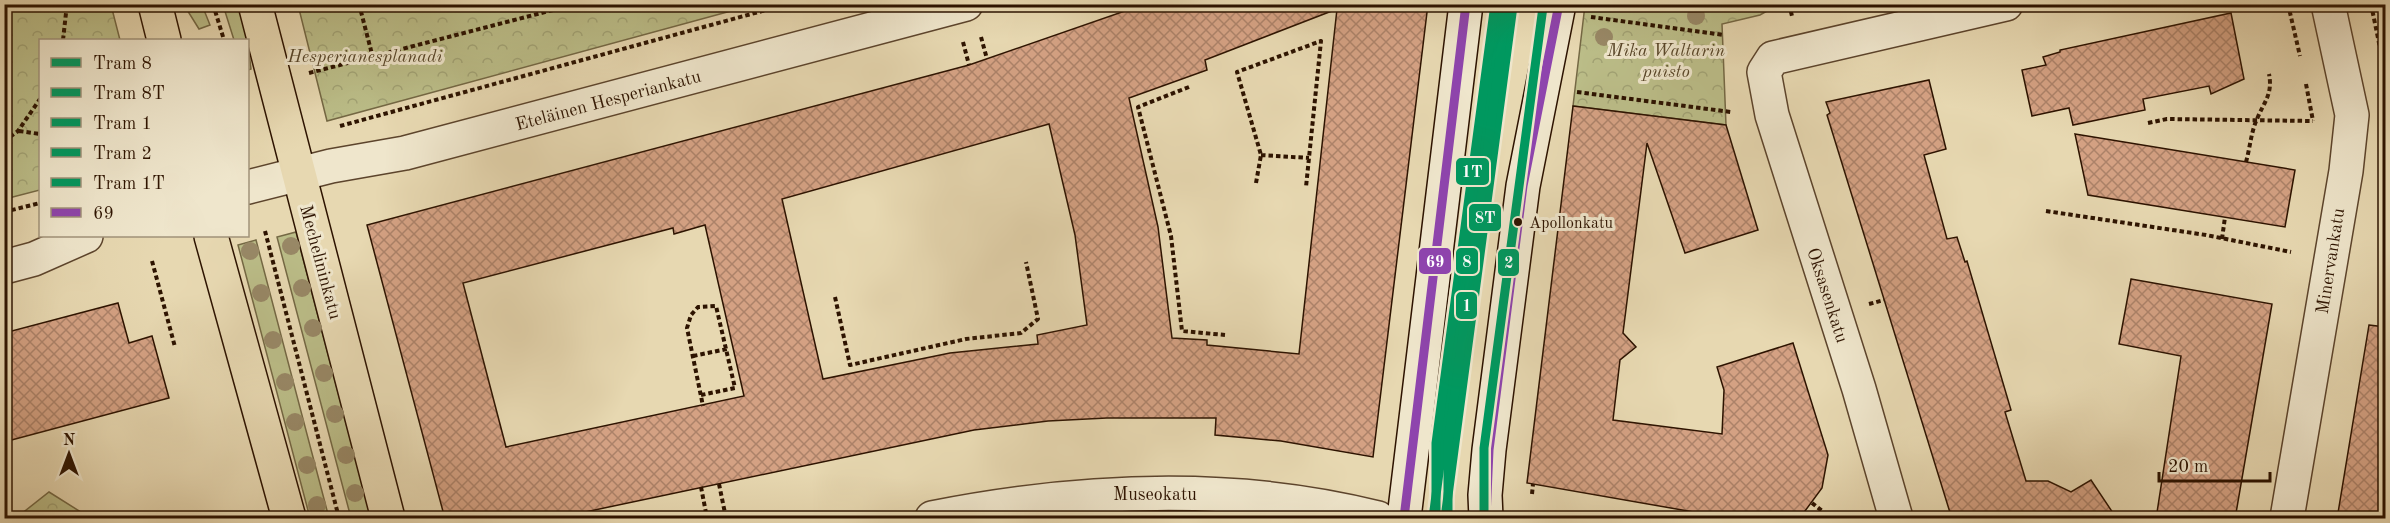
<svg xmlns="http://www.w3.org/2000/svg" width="2390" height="523" font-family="'Old Standard TT',serif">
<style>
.green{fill:#bbbd88;stroke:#746844;stroke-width:1.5}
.park{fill:url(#park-crowns);stroke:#746844;stroke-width:1.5}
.building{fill:url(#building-cross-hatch);stroke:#2d1300;stroke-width:1.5;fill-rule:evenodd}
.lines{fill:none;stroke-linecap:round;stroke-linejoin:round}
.minor-casing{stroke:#5c442c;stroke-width:36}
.tertiary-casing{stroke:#5c442c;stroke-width:36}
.secondary-casing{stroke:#2d1300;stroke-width:36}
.primary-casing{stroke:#2d1300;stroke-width:36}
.path{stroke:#2d1300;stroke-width:4;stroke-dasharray:4.5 3;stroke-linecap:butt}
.minor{stroke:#efe6cc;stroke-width:33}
.tertiary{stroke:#efe6cc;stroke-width:33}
.secondary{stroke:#efe6cc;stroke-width:33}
.primary{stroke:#e7d8b1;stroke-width:33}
.bus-1-casing{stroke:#efe6cc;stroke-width:14}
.bus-1{stroke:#8e44ad;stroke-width:9}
.tram-1-casing{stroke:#efe6cc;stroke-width:14}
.tram-2-casing{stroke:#efe6cc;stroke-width:14}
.tram-3-casing{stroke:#efe6cc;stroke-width:14}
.tram-4-casing{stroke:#efe6cc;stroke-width:14}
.tram-5-casing{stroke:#efe6cc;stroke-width:14}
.tram-1{stroke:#00985f;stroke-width:9}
.tram-2{stroke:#00985f;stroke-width:9}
.tram-3{stroke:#00985f;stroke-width:9}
.tram-4{stroke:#00985f;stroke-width:9}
.tram-5{stroke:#00985f;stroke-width:9}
.tree{fill:#988866}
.bus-dot{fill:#2d1300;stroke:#efe6cc;stroke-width:2}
.labels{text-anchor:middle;stroke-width:6;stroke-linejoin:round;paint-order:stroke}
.bus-label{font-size:16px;fill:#2d1300;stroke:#efe6cc;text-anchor:start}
.park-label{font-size:18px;font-style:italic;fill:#584629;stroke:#efe6cc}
.street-label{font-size:18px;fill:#2d1300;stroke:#efe6cc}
.line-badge{stroke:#efe6cc;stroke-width:2}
.badge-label{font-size:16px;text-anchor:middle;font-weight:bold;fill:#fff}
</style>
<defs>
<pattern id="park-crowns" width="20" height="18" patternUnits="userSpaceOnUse" patternTransform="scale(1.5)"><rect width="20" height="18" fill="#bbbd88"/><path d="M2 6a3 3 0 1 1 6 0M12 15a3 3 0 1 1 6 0" fill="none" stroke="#a1a274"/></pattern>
<pattern id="building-cross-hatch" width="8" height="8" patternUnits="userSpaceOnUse" patternTransform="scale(1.5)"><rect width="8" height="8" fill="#d4a183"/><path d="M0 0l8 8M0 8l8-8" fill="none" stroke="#ac8269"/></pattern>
</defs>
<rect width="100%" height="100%" fill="#e7d8b1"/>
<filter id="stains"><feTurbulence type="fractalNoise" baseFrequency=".00333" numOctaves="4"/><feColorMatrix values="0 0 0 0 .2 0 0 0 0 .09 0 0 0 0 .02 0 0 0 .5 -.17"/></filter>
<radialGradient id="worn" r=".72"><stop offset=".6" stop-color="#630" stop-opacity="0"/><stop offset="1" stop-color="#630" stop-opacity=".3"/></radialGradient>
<path class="green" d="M184,5H202L210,25L199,29Z
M223,5H239L247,36L251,69L248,70V40H234Z
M296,232L371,518H351L277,237Z
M256,240L329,518H310L238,245Z"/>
<path class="park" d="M5,4L111,5L120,40H40V190L5,199Z
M298,5V4L753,5L327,121Z
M1585,5H1767V11L1760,15L1722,24L1726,125L1573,106Z
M49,492L84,514L85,518H16Z"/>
<path class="building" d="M1145,4H1428L1373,457L1281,441L1215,435L1216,418H1107L1048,421L974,430L552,519H445L367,225L969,65ZM1337,9L1299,354L1207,345V340L1172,338L1158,227L1129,98L1207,70L1205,60ZM1049,124L1075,235L1087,325L1037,335L1038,344L950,353L823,379L782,199ZM705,225L744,396L506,447L463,283L673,228L674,234Z
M2231,13L2244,79L2211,94L2209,86L2143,99L2145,110L2073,125L2069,108L2032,116L2022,70L2046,65L2043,57L2060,52V50Z
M1929,80L1946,149L1924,155L1947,239L1957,237L1965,262L1967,261L2011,410L2005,412L2026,481H2048L2071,492L2091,480L2117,519H1952L1827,115L1830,113L1826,102Z
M1573,106L1726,125L1758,230L1685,253L1647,143L1623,333L1636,347L1620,360L1613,420L1722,434L1724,390L1717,367L1793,343L1828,455L1822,488L1805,511L1793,519H1734L1527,483Z
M2075,134L2295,170L2285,227L2088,195Z
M2131,279L2272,304L2235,519H2156L2181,356L2119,344Z
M118,303L129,343L152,336L169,398L4,442V333Z
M2369,325L2385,327V519H2337Z"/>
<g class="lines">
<defs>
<path id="minor" d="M4,267L34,259L86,236
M932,518C1079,489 1231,481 1378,518
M1896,518L1859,389L1772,115L1764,72L1773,58L2006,4
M2287,518L2346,171L2352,115L2328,4"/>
<path id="tertiary" d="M248,187L331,166L405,153L966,4"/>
<path id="secondary" d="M1404,518L1466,4
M1486,518L1485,495L1489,450L1523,186L1559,4"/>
<path id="primary" d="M155,4L164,40
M255,4L388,518
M211,236L289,518"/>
</defs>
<use href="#minor" class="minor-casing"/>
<use href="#tertiary" class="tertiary-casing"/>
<use href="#secondary" class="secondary-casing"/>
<use href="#primary" class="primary-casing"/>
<path class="path" d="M213,4L224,40
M359,4L373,58
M1789,4L1792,16
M2288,4L2300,56
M2371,4L2386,77
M1591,17L1724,35
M981,37L987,59
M63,40L67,4
M963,42L969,65
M309,73L576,4
M2306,84L2313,121
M1189,87L1138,107L1171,236L1182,331L1225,335
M1577,92L1731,112
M2148,123L2167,119L2313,121
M340,126L788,4
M19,131L40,134
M4,141L18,131L40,99
M1261,155L1309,158
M2246,162C2250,148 2251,132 2257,119C2264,102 2273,94 2269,74
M1256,183L1261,155L1237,72L1321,41L1306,187
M2046,211L2206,235L2291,252
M4,212L40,203
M265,231L339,518
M2222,239L2225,217
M152,261L175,347
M835,297L850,365L966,339L1021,333L1038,319L1026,262
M1869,304L1884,300
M693,356L727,349
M701,395L735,388L716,306L698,307L691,315L687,328L703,406
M719,484L726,518
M701,487L707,518
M1532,494L1533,484
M1812,503L1831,518"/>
<use href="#minor" class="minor"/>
<use href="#tertiary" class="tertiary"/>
<use href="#secondary" class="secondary"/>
<use href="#primary" class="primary"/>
<defs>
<path id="bus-1" d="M1404,518L1466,4
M1486,518L1489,450L1523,186L1559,4"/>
</defs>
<use href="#bus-1" class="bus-1-casing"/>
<use href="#bus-1" class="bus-1"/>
<defs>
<path id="tram-1" d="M1433,518L1501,4"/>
<path id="tram-2" d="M1445,518L1513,6"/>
<path id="tram-3" d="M1448,518V444L1507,4"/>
<path id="tram-4" d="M1484,518V448L1543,7"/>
<path id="tram-5" d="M1436,518V443L1495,4"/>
</defs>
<use href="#tram-1" class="tram-1-casing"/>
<use href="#tram-2" class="tram-2-casing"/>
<use href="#tram-3" class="tram-3-casing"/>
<use href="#tram-4" class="tram-4-casing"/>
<use href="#tram-5" class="tram-5-casing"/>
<use href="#tram-1" class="tram-1"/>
<use href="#tram-2" class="tram-2"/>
<use href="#tram-3" class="tram-3"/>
<use href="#tram-4" class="tram-4"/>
<use href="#tram-5" class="tram-5"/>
</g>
<g class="tree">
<circle cx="1696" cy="16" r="9"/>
<circle cx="1604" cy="37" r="9"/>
<circle cx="291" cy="246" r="9"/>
<circle cx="250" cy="251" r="9"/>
<circle cx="302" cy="288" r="9"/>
<circle cx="261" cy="293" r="9"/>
<circle cx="313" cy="328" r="9"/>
<circle cx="273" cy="340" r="9"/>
<circle cx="324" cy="373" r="9"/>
<circle cx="285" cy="382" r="9"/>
<circle cx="335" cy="414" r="9"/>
<circle cx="295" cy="422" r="9"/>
<circle cx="346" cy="455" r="9"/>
<circle cx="307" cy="465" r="9"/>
<circle cx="355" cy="493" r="9"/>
<circle cx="317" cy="505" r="9"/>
</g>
<circle class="bus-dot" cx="1518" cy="222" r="5"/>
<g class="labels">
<g class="bus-label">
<text x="1529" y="228">Apollonkatu</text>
</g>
<g class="park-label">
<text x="1666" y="56">Mika Waltarin<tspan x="1666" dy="21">puisto</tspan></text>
<text x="365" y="62">Hesperianesplanadi</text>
</g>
<g class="street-label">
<text transform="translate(608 100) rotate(-15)" y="6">Eteläinen Hesperiankatu</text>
<text transform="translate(2330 261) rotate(-81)" y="6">Minervankatu</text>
<text transform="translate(321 262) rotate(75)" y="6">Mechelininkatu</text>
<text transform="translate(1828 295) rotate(72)" y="6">Oksasenkatu</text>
<text x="1155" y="500">Museokatu</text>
</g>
</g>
<g class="line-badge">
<rect x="1455" y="157" width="35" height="29" rx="6" fill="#00985f"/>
<rect x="1468" y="203" width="34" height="29" rx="6" fill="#00985f"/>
<rect x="1418" y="247" width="34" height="28" rx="6" fill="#8e44ad"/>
<rect x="1455" y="247" width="24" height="28" rx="6" fill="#00985f"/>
<rect x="1497" y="248" width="23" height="29" rx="6" fill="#00985f"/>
<rect x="1455" y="291" width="23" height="29" rx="6" fill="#00985f"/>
</g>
<g class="badge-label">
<text x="1472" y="177">1T</text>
<text x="1485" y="223">8T</text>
<text x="1435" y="267">69</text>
<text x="1467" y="267">8</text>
<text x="1509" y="268">2</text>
<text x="1467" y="311">1</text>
</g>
<rect width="2390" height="523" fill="none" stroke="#e7d8b1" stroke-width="24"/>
<rect x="6" y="6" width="2378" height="511" fill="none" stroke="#2d1300" stroke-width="3"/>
<rect x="12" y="12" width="2366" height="499" fill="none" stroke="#2d1300" stroke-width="1.5"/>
<rect x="39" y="39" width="210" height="198" fill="#efe6cc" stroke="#a1927a" stroke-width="1.5"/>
<rect x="51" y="58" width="30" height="9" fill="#00985f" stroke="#a1927a" stroke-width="1.5"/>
<text x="93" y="69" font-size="18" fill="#2d1300">Tram 8</text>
<rect x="51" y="88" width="30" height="9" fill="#00985f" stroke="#a1927a" stroke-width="1.5"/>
<text x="93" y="99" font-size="18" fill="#2d1300">Tram 8T</text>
<rect x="51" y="118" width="30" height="9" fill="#00985f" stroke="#a1927a" stroke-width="1.5"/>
<text x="93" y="129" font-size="18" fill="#2d1300">Tram 1</text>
<rect x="51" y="148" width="30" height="9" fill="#00985f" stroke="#a1927a" stroke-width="1.5"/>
<text x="93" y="159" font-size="18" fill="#2d1300">Tram 2</text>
<rect x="51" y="178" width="30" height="9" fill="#00985f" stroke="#a1927a" stroke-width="1.5"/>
<text x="93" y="189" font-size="18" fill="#2d1300">Tram 1T</text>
<rect x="51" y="208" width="30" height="9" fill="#8e44ad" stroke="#a1927a" stroke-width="1.5"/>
<text x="93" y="219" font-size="18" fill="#2d1300">69</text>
<g transform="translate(69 454)" stroke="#efe6cc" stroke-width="4.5" paint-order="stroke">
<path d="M0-4.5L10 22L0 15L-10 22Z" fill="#2d1300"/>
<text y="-9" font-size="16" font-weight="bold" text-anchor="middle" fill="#2d1300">N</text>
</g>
<path d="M2159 472v9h111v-9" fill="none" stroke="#2d1300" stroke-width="3"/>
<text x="2168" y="472" font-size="18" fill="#2d1300" stroke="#efe6cc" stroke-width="4.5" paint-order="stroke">20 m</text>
<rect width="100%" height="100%" filter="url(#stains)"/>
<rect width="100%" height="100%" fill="url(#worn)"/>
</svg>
